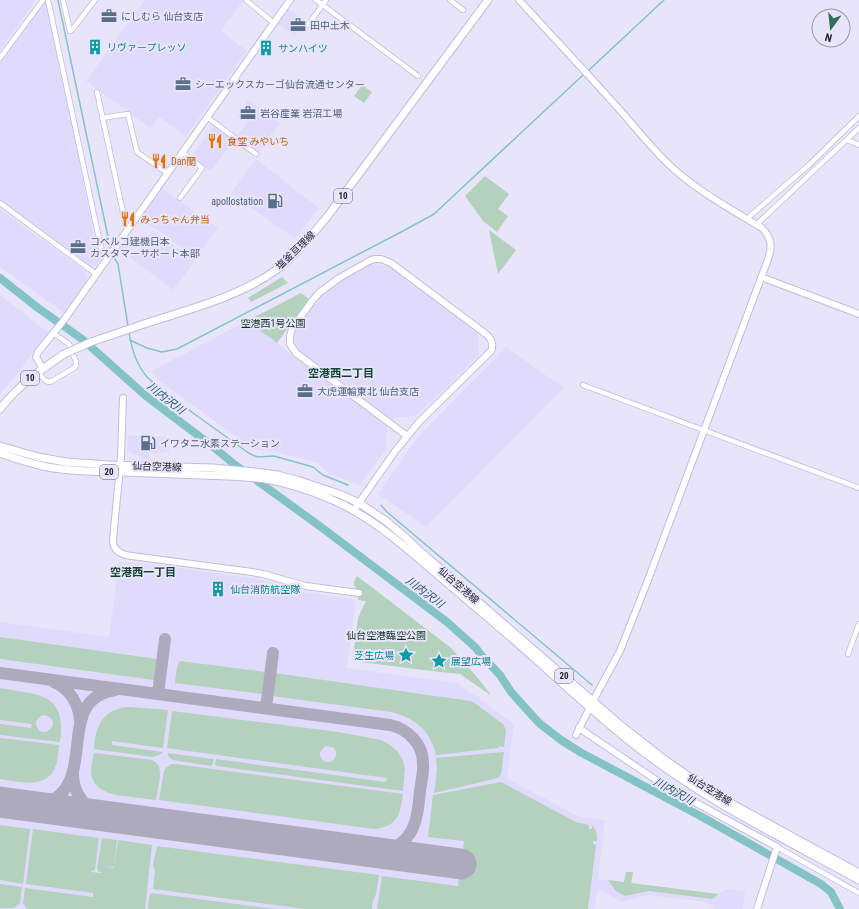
<svg xmlns="http://www.w3.org/2000/svg" width="859" height="909" font-family="'Roboto Condensed','Noto Sans JP',sans-serif">
<style>
.built{fill:#e0dbfd}
.green{fill:#b3d1bc;fill-rule:evenodd}
.lines{fill:none;stroke-linecap:round;stroke-linejoin:round}
.stream{stroke:#83c3c5;stroke-width:1.5}
.river{stroke:#83c3c5;stroke-width:8}
.taxiway{stroke:#adaabd;stroke-width:12}
.runway{stroke:#adaabd;stroke-width:31}
.street-casing{stroke:#c1bcdf;stroke-width:6}
.secondary-casing{stroke:#c1bcdf;stroke-width:8}
.primary-casing{stroke:#c1bcdf;stroke-width:9}
.street{stroke:#fff;stroke-width:4.5}
.secondary{stroke:#fff;stroke-width:6}
.primary{stroke:#fff;stroke-width:7}
.primary-bridge-casing{stroke:#c1bcdf;stroke-width:9;stroke-linecap:butt}
.primary-bridge{stroke:#fff;stroke-width:7}
.labels{text-anchor:middle;stroke-width:4;stroke-linejoin:round;paint-order:stroke}
.shield{fill:#e8e5fb;stroke:#605c6c;stroke-width:1}
.shield-label{font-size:9px;font-weight:bold;fill:#25222f}
.service-label{font-size:10px;fill:#4e5e75;stroke:#e8e5fb;text-anchor:start}
.culture-label{font-size:10px;fill:#0d838f;stroke:#e8e5fb;text-anchor:start}
.food-label{font-size:10px;fill:#c56008;stroke:#e8e5fb;text-anchor:start}
.street-label{font-size:10px;fill:#25222f;stroke:#e8e5fb}
.park-label{font-size:10px;fill:#0e331d;stroke:#e8e5fb}
.neighbourhood-label{font-size:11px;font-weight:bold;fill:#124332;stroke:#e8e5fb}
.water-label{font-size:11px;font-style:italic;fill:#1f5758;stroke:#e8e5fb}
</style>
<rect width="100%" height="100%" fill="#e8e5fb"/>
<path class="built" d="M0,0H36L0,51Z
M46,0L69,108L93,230L97,247L103,256L96,266L91,267L0,199V63Z
M145,0H241L243,1L221,31L247,51L186,137L159,117L150,128L86,81Z
M287,8L306,21L295,36L276,23Z
M248,100L280,123L258,153L236,138L247,123L237,116Z
M214,125L234,140L211,171L191,157Z
M256,159L319,208L295,239L231,193Z
M161,188L218,228L196,258L140,218Z
M0,209L85,271L87,281L64,313L0,267Z
M153,230L195,261L173,290L120,250L119,247L122,242L136,252Z
M368,264L390,266L480,333L478,335L479,356L416,416L392,418L391,420L300,352L296,346L294,338L296,331L312,307L331,288Z
M0,295L49,333L27,360L20,371L0,394Z
M247,321L388,426L387,429V448L360,485L329,474L318,463L276,452L253,449L158,380L151,371Z
M506,347L564,388L426,527L378,494L416,439Z
M128,435L168,437L169,452L149,453V460H142L141,456L133,455L127,449Z
M119,562L174,567L257,579L304,592L356,600L347,668L457,683L514,724L507,778L579,817L605,820L598,879L624,882L626,872H633L632,883L718,894L727,889L745,892L743,909H716L706,902L648,895L622,902L598,889L594,909H0V622L109,637Z"/>
<path class="green" d="M362,85L372,92L364,103L354,96Z
M485,176L509,194L498,209L508,216L497,232L483,221L465,196Z
M489,230L516,250L498,274Z
M282,277L288,283L251,302L248,298Z
M301,293L309,299L277,343L247,321Z
M357,576L450,647L477,677L490,694H489L460,674L423,670L361,662V660L353,657L358,618L366,601L358,600L360,590C352,587 353,582 357,576Z
M0,637L157,659L154,680L0,659Z
M180,661L265,672L262,694L175,683C176,676 176,666 180,661Z
M275,673L470,701L473,702L503,724L506,730L504,747L499,746L498,748L436,755C430,730 415,718 391,712L272,696Z
M0,688C39,695 67,692 60,742L0,735V724L31,728L32,724L0,720ZM44,715C65,720 43,742 37,727C34,721 39,716 44,715Z
M130,707L168,710L163,748L112,741V745L163,752L161,754L153,757L94,749C95,725 104,708 130,707Z
M172,711L338,732L381,740L390,745L398,752L403,760L405,769L403,791L217,766L215,765L216,759L386,782L387,778L167,748ZM327,746C346,748 331,771 322,759C317,753 322,748 327,746Z
M0,738L59,745C58,752 58,759 56,765C48,790 19,782 0,779Z
M504,752L501,774L498,778L434,793L437,770L436,758Z
M94,753L152,760C155,762 158,763 159,767C162,775 157,792 156,800C148,799 140,798 131,797C115,795 92,793 91,771C91,765 93,759 94,753Z
M167,753L214,759L213,764L211,766L173,760L169,757Z
M171,764H175L403,794C400,814 398,827 374,829L159,800L164,771L166,768Z
M501,782L576,822L589,825V829H592V826C597,830 597,835 597,840V841H593V844L596,845L588,909H377L382,876L458,886L464,841L428,837L433,795Z
M0,825L30,829L23,884L0,880Z
M33,829L99,838L95,869L93,871H91V872L101,873V872H99L97,869L102,838L117,840L114,867L102,866L114,868L118,840L152,845L145,909H27L23,903L25,888L93,897V893L26,884Z
M157,846L379,875L376,894L373,901L372,909H306L153,889L155,871L153,864Z
M626,872H633L631,883L718,894L713,899L649,891L625,896L617,892L608,880L624,882Z
M0,884L22,887L20,903L14,908H0Z
M151,893L275,909H148L149,897Z"/>
<g class="lines">
<path class="stream" d="M58,0L111,251
M589,70L664,0
M112,254L118,264L128,326
M129,332C131,347 137,365 147,377C150,380 154,383 157,387L250,454L258,457L274,456L313,467L323,475L348,485
M130,340L147,348L162,352L177,349L403,231L434,214L583,75
M381,505L387,512L592,685"/>
<path class="river" d="M0,278L38,308L82,339L146,396L212,446L234,464L321,527L447,622L476,648L481,655L500,675L511,692L539,723L561,740L580,752L704,818L821,884L831,892L840,909"/>
<path class="taxiway" d="M0,673L390,725C408,729 423,744 423,763C424,772 421,782 420,791C417,821 415,843 381,853
M54,682C70,689 79,704 80,721
M158,694L165,639
M266,708L273,653
M73,774C73,794 86,810 105,816
M26,806C37,806 47,805 56,798C94,771 57,699 115,690"/>
<path class="runway" d="M0,802L461,864"/>
<defs>
<path id="street" d="M48,0L101,248L107,257
M63,0L70,31L72,30L95,0
M246,0L274,23
M316,0L418,76
M450,0L463,10
M308,25L326,0
M0,58L43,0
M97,92L127,231
M207,117L256,154
M102,118L128,114L137,152L167,173
M847,140L859,145
M180,198L202,168L182,152
M0,203L96,274
M748,220L750,216L810,164L859,116
M756,225L859,128
M37,372L46,381L50,382L74,368L76,365V362L69,344L53,333
M583,385L859,488
M848,654L859,624
M777,847L859,893"/>
<path id="secondary" d="M519,0C552,36 585,71 618,108C637,129 654,152 676,171C703,194 732,210 762,228C773,239 772,249 767,262L648,580L620,651L593,701L576,735
M761,277L859,314
M43,369L36,357L38,352L64,320L290,0
M123,398L121,456L113,540C113,551 122,555 132,556L252,572L263,574L306,586L359,593
M354,510L396,450L419,422L491,351C494,344 492,339 486,334L391,263L381,259H375L371,260L339,278L320,292L312,301L292,329L290,336V344L296,353L407,436
M579,728L665,786L777,847L757,909"/>
<path id="primary" d="M144,324C189,309 237,298 276,270C296,255 311,236 327,217L488,0
M0,409C19,385 39,371 64,354
M0,446L38,457L66,462L109,465L213,468L255,472L277,475L300,481L339,494L359,503L386,521L406,538L422,553L618,723L661,757L708,790L736,806L859,873
M0,453C17,459 34,465 53,468C75,471 99,472 122,472C149,473 175,474 202,475C225,476 248,476 271,480C290,484 310,490 328,498C373,516 408,550 445,581C474,606 503,630 532,656C568,688 603,721 641,750C708,802 785,839 859,880"/>
</defs>
<use href="#street" class="street-casing"/>
<use href="#secondary" class="secondary-casing"/>
<use href="#primary" class="primary-casing"/>
<use href="#street" class="street"/>
<use href="#secondary" class="secondary"/>
<use href="#primary" class="primary"/>
<defs>
<path id="primary-bridge" d="M64,354L91,342L144,324"/>
</defs>
<use href="#primary-bridge" class="primary-bridge-casing"/>
<use href="#primary-bridge" class="primary-bridge"/>
</g>
<defs>
<symbol id="office-bare" viewBox="-9 -9 18 18"><path d="M-6-3h4V-5.5h4V-3h4V5H-6ZM-1-4.5V-3h2v-1.5ZM-6 0V1H6V0Z" fill="#5c6f8a" stroke="#e8e5fb" stroke-width="2.5" paint-order="stroke"/></symbol>
<symbol id="building-bare" viewBox="-9 -9 18 18"><path d="M-4-6H4V6H1V3H-1V6H-4ZM-2.5-4.3h1.7v1.8h-1.7ZM.8-4.3h1.7v1.8H.8ZM-2.5-1h1.7V.8h-1.7ZM.8-1h1.7V.8H.8Z" fill="#0f9aa8" stroke="#e8e5fb" stroke-width="2.5" paint-order="stroke"/></symbol>
<symbol id="restaurant-bare" viewBox="-9 -9 18 18"><path d="M-5-6h1v4h1v-4h1v4h1v-4h1v5L-1.5 .5V6h-2V.5L-5-1ZM5-6V6H3V1.5H1.5Q1.5-4 5-6Z" fill="#e8710a" stroke="#e8e5fb" stroke-width="2.5" paint-order="stroke"/></symbol>
<symbol id="fuel-bare" viewBox="-9 -9 18 18"><path d="M-5.5-6h7V0h2V4h1.3V-2.5L3-4.5l.8-.8L6-3V5H2.5V1h-1V6h-7ZM-4.2-4.7v3.2H.2V-4.7Z" fill="#5c6f8a" stroke="#e8e5fb" stroke-width="2.5" paint-order="stroke"/></symbol>
<symbol id="sight-bare" viewBox="-9 -9 18 18"><path d="M0-6L1.8-2.2L6-1.7L2.9 1.2L3.7 5.4L0 3.3L-3.7 5.4L-2.9 1.2L-6-1.7L-1.8-2.2Z" fill="#0f9aa8" stroke="#e8e5fb" stroke-width="2.5" paint-order="stroke"/></symbol>
</defs>
<g fill-rule="evenodd">
<use href="#office-bare" x="98" y="5" width="22" height="22"/>
<use href="#office-bare" x="287" y="14" width="22" height="22"/>
<use href="#building-bare" x="84" y="36" width="22" height="22"/>
<use href="#building-bare" x="255" y="37" width="22" height="22"/>
<use href="#office-bare" x="172" y="73" width="22" height="22"/>
<use href="#office-bare" x="237" y="102" width="22" height="22"/>
<use href="#restaurant-bare" x="204" y="130" width="22" height="22"/>
<use href="#restaurant-bare" x="148" y="150" width="22" height="22"/>
<use href="#fuel-bare" x="264" y="190" width="22" height="22"/>
<use href="#restaurant-bare" x="117" y="208" width="22" height="22"/>
<use href="#office-bare" x="67" y="236" width="22" height="22"/>
<use href="#office-bare" x="294" y="380" width="22" height="22"/>
<use href="#fuel-bare" x="137" y="432" width="22" height="22"/>
<use href="#building-bare" x="207" y="578" width="22" height="22"/>
<use href="#sight-bare" x="395" y="644" width="22" height="22"/>
<use href="#sight-bare" x="428" y="650" width="22" height="22"/>
</g>
<g class="labels">
<g class="shield">
<rect x="334" y="189" width="18" height="14" rx="3"/>
<rect x="21" y="371" width="18" height="14" rx="3"/>
<rect x="100" y="465" width="18" height="14" rx="3"/>
<rect x="555" y="669" width="18" height="14" rx="3"/>
</g>
<g class="shield-label">
<text x="343" y="199">10</text>
<text x="30" y="381">10</text>
<text x="109" y="475">20</text>
<text x="564" y="679">20</text>
</g>
<g class="service-label">
<text x="121" y="20">にしむら 仙台支店</text>
<text x="310" y="29">田中土木</text>
<text x="195" y="88">シーエックスカーゴ仙台流通センター</text>
<text x="260" y="117">岩谷産業 岩沼工場</text>
<text x="263" y="205" text-anchor="end">apollostation</text>
<text x="90" y="245">コベルコ建機日本<tspan x="90" dy="12">カスタマーサポート本部</tspan></text>
<text x="317" y="395">大虎運輸東北 仙台支店</text>
<text x="160" y="447">イワタニ水素ステーション</text>
</g>
<g class="culture-label">
<text x="107" y="51">リヴァープレッソ</text>
<text x="278" y="52">サンハイツ</text>
<text x="230" y="593">仙台消防航空隊</text>
<text x="394" y="659" text-anchor="end">芝生広場</text>
<text x="451" y="665">展望広場</text>
</g>
<g class="food-label">
<text x="227" y="145">食堂 みやいち</text>
<text x="171" y="165">Dan蘭</text>
<text x="140" y="223">みっちゃん弁当</text>
</g>
<g class="street-label">
<text transform="translate(295 250) rotate(-44)" y="4">塩釜亘理線</text>
<text transform="translate(157 466) rotate(2)" y="4">仙台空港線</text>
<text transform="translate(459 585) rotate(41)" y="4">仙台空港線</text>
<text transform="translate(710 789) rotate(32)" y="4">仙台空港線</text>
</g>
<g class="park-label">
<text x="273" y="327">空港西1号公園</text>
<text x="386" y="639">仙台空港臨空公園</text>
</g>
<g class="neighbourhood-label">
<text x="341" y="377">空港西二丁目</text>
<text x="143" y="576">空港西一丁目</text>
</g>
<g class="water-label">
<text transform="translate(166 398) rotate(38)" y="4">川内沢川</text>
<text transform="translate(425 592) rotate(37)" y="4">川内沢川</text>
<text transform="translate(674 791) rotate(29)" y="4">川内沢川</text>
</g>
</g>
<g transform="translate(831 28) rotate(195)"><circle r="19" fill="#e8e5fb" stroke="#9a97a9"/>
<path d="M0-3L7 15L0 10L-7 15Z" fill="#346e58"/>
<text y="-6" font-size="11" font-weight="bold" text-anchor="middle" fill="#25222f">N</text>
</g>
</svg>
